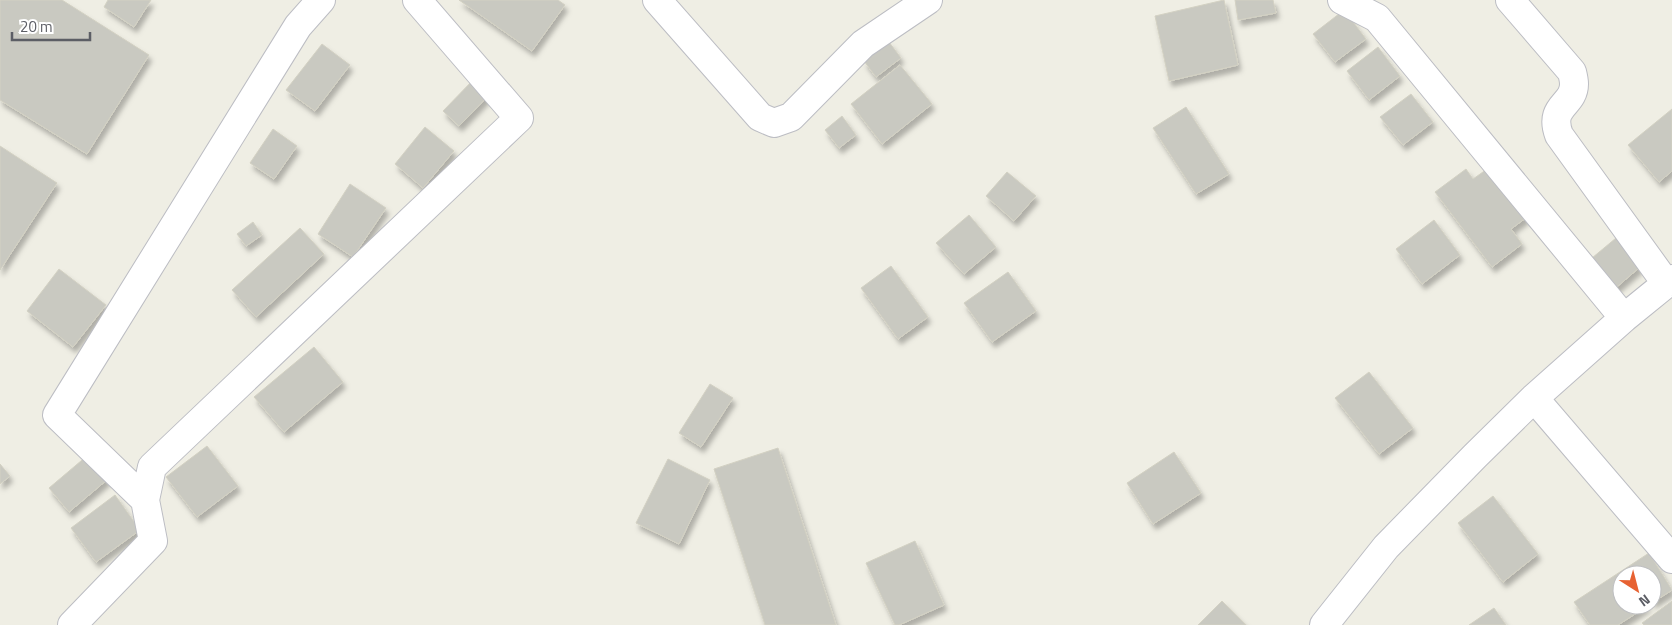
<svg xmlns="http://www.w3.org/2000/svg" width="1672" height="625" font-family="'Titillium Web',sans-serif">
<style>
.building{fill:#c9c9c1;stroke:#d3d1c3;filter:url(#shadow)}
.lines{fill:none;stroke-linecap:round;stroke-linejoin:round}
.minor-casing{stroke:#bcbdc3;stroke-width:30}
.minor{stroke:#fff;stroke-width:28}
</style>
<defs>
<filter id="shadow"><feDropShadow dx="3" dy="5.5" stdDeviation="2.5" flood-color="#0004"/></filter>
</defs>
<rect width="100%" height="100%" fill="#efeee4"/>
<path class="building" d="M0,0H62L149,55L87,154L0,100Z
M108,0H151L134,27L104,7Z
M459,0H558L565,5L532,51Z
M1224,0L1238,65L1169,81L1155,16Z
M1235,0H1273L1276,13L1238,20Z
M1344,10L1366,39L1335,62L1313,34Z
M889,42L901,58L876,77L864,61Z
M322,44L350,65L315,111L286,90Z
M1378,47L1400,76L1369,100L1347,71Z
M900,65L932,104L882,144L851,104Z
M475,78L491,93L459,126L443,111Z
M1411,94L1433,122L1403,145L1380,117Z
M1186,107L1229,174L1196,194L1153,128Z
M1672,109V171L1659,182L1628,145Z
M842,116L856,135L839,148L825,130Z
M425,127L454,151L423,188L395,164Z
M273,129L297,146L274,179L250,163Z
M0,146L57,183L0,270Z
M1490,167L1527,217L1511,229L1522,244L1492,267L1435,192L1466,169L1473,179Z
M1007,172L1036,196L1014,221L986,196Z
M350,184L386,208L353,257L318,234Z
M969,215L996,247L964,274L936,243Z
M1434,220L1460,255L1422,284L1396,249Z
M253,222L262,235L246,246L237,234Z
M300,228L324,254L256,317L232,290Z
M1616,238L1640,267L1611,292L1586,263Z
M891,266L928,317L898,339L861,288Z
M59,269L106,305L73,347L27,311Z
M1008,272L1036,311L992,342L964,303Z
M314,347L343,382L284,432L254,397Z
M1369,372L1413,428L1379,454L1335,398Z
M710,384L733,398L701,447L679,433Z
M207,446L238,486L197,517L166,477Z
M778,448L836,625H765L714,469Z
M1174,452L1201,493L1153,524L1127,483Z
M88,455L108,479L69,512L49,488Z
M668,459L710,480L679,544L636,523Z
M0,464L10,476L0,484Z
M115,495L140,530L96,562L71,528Z
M1493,496L1538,554L1503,582L1458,523Z
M915,541L944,605L899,625H895L866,563Z
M1649,553L1672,590L1652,603V575H1622V605H1649L1618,625H1590L1574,602Z
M1222,601L1246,625H1198Z
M1672,601V625H1644L1642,623Z
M1494,608L1506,625H1469Z"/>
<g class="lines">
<defs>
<path id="minor" d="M657,0L760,117L774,123L791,117L863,44L928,0
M1342,0L1377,18L1624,318
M1510,0L1572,72C1573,76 1574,80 1574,84C1574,106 1548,105 1559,135L1666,283
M1534,398L1672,559
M145,500L57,415L298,26L321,0
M72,625L153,541L145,500L152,467L519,118L417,0
M1324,625L1386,547L1475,456L1534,398L1624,318L1672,279"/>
</defs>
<use href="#minor" class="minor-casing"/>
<use href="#minor" class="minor"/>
</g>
<g transform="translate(1637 590) rotate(144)"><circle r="24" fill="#ffffff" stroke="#bebfc1"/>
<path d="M0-4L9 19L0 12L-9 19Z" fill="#e76232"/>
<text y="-8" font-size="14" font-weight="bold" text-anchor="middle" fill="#5c5e65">N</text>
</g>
<path d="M12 32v8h78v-8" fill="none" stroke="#5c5e65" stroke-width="2.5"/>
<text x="20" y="32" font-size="15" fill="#5c5e65" stroke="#ffffff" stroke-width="4" paint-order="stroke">20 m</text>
</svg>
